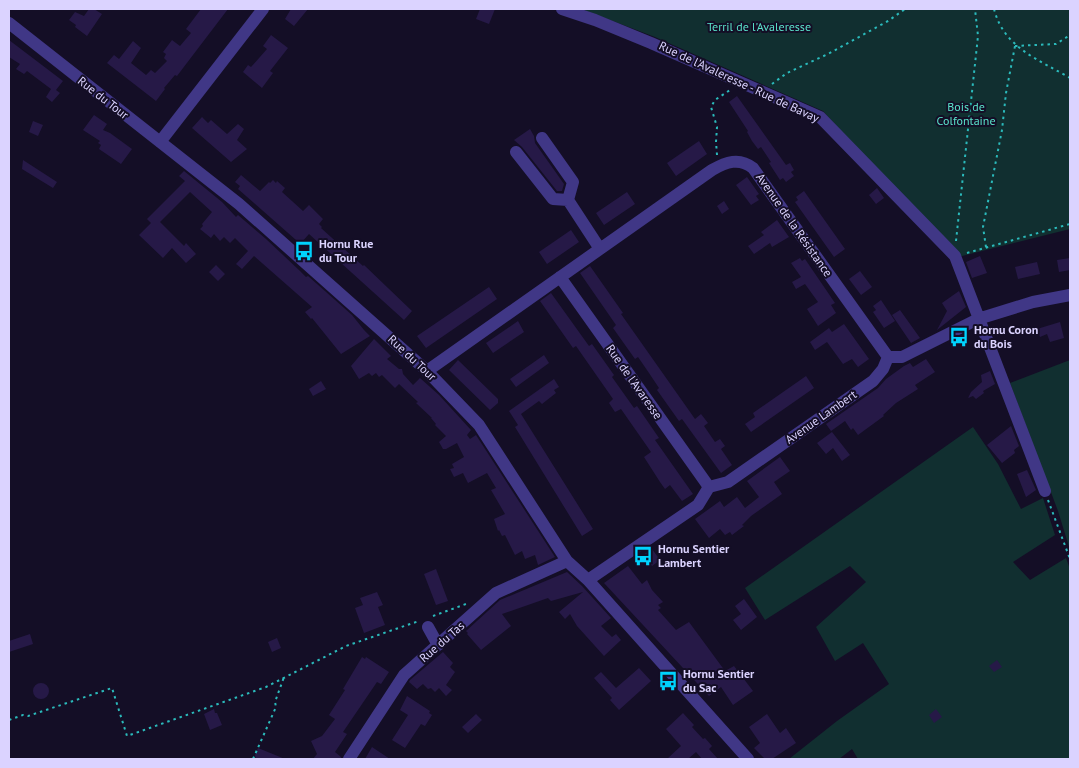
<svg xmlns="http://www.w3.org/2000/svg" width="1079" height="768" font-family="'PT Sans',sans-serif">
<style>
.green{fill:#112f30}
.building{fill:#261947}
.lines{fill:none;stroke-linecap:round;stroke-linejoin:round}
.path{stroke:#2bbabb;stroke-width:2;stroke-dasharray:2.5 4;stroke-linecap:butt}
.minor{stroke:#403786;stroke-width:12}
.labels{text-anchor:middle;stroke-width:4;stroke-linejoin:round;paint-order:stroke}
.park-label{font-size:12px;fill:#5ae3cb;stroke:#140e26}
.street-label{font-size:12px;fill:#dbd3ff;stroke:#140e26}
.poi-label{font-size:12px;font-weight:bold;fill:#dbd3ff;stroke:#140e26;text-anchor:start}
</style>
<rect width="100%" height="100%" fill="#140e26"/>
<path class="green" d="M581,9H1070V229L954,258L823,111L655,37Z
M1070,360V550L1058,511L1010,383Z
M973,427L998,464L1021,509L1043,498L1055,535L1013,562L1030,580L1066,558L1070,569V759H858L852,749L839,759H789L837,721L889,684L863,643L835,661L816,627L866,582L850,566L765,620L745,588Z"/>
<path class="building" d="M89,9H94L102,14L87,36L75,27L76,25L69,20L75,12L84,16Z
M201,9H228L177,76L175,75L164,88L165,89L156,101L107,63L114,55L119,59L133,41L141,48L131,63L146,75L151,70L155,73L167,61L164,58L166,54L163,52L172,40L180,46L191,33L186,29Z
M291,9H308L294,26L285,19Z
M480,9H495L489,24L476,19Z
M271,35L288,48L270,71L273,73L262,88L243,72L248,65L251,67L267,49L263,46Z
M9,40L63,81L56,90L60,93L52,102L46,97L51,89L27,71L24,74L16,69L20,64L9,57Z
M737,96L786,165L790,163L794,170L791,172L794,176L786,182L783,178L780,180L769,163L771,162L761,147L758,149L752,141L747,132L748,131L729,102Z
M94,115L107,124L103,130L110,133L132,149L121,164L99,149L101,145L98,143L100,141L83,130Z
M202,117L208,123L211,120L227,134L238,124L244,129L237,140L247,149L231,162L192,128Z
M33,121L43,125L38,136L29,132Z
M530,129L534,136L535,143L564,184L562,191H557L522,147L514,140Z
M699,141L707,154L676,176L667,163Z
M23,160L57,182L53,188L22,169Z
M184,171L222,202L236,217L238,215L266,239L300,271L306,277L308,276L352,315L364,330L370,336L341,354L312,318L311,319L305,312L312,307L254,256L242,269L236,264L248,251L235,238L230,243L224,237L220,241L214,234L211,238L200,229L203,226L202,224L212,212L190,192L160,222L184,246L186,243L196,254L186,263L172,248L163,258L139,235L151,223L147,219L185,181L179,176Z
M241,175L260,191L269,182L270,183L273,180L276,183L277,181L285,188L282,192L303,211L309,205L323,219L319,224L322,227L321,228L363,266L364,265L412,311L404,320L309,234L301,243L296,240L238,189L240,186L235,182Z
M747,177L759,194L756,196L759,200L751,205L736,185Z
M877,188L884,198L876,204L869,195Z
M804,191L845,249L834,257L795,202L798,200L796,197Z
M627,192L635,204L604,225L596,213Z
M724,201L729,209L722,214L717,206Z
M777,220L789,237L772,247L770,243L754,254L748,246L764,235L761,232Z
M571,230L579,242L547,264L539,252Z
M980,256L987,273L972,278L966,262Z
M800,258L802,261L805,259L835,303L831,305L836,313L818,326L807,309L818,302L805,284L796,289L792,282L801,277L791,263Z
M1070,258V270L1059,272L1057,260Z
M1037,262L1040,274L1018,279L1015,267Z
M216,265L225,274L218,281L209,272Z
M590,266L623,313L621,314L695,419L701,414L708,423L704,426L715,442L720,439L725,446L721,449L732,465L721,473L682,419L679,421L657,390L659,388L649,373L638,357L635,359L613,328L616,325L580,273Z
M860,271L872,287L861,295L849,279Z
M489,287L497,299L426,348L417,336Z
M959,291L966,307L937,330L947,311L942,303Z
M551,293L589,346L592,344L614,375L612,377L634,408L637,406L659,438L655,440L693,494L682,501L670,485L665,489L660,482L644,457L651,452L621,409L615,412L609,403L613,399L576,346L573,348L540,301Z
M881,300L895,321L884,328L873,312L876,310L873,306Z
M900,310L920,338L911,343L892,315Z
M518,321L524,332L493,353L486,343Z
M1060,322L1064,338L1050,342L1047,334L1040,337L1037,329Z
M844,324L869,359L858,367L852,359L843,364L827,342L815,350L810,342L829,328L832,332Z
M374,339L391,356L387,359L399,369H402L403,374L413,385L420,378L439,395L471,430L467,435L470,439L476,435L555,557L538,565L535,555L525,559L522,551L515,555L505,535L502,536L499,530L498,531L494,519L505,514L491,490L496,488L487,473L468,483L463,473L454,477L450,469L454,468L452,464L464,457L457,443L446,449H443L439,442L446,436L435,425L436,424L431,418H432L416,403L418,402L399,384L395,388L382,375L379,377L376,373L372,376L369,373L359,379L351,366Z
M544,355L549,363L516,387L510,379Z
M926,359L935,372L915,385L918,389L896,403L883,415L884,416L858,435L853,428L851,430L845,421L831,431L826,424L878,388L886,379L904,366L910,363L913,367Z
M458,360L498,399V403L490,410L449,370Z
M990,371L995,384L983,391L984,393L976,399L973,396L968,398L971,392L982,382L981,375Z
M806,376L814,388L751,432L745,424L755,417L753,413Z
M554,379L559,387L554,390L556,393L542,404L539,401L521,414L593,529L582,536L515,427L518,425L509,411Z
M321,381L326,389L313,396L309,389Z
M1011,426L1019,446L1014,450L1015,453L1002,463L987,445Z
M832,432L850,455L842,461L833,448L826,454L817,443Z
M780,457L790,471L774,482L782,494L751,516L742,525L744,526L732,535L730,532L725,535L720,529L709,538L695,519L720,501L724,507L737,497L745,508L759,497L747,481Z
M1027,470L1036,490L1026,497L1017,474Z
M652,549L660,560L652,566L643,555Z
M628,566L642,584L647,580L652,590L663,602L658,605L661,608L658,610L676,630L689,622L725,671L734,666L753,691L733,705L721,687L709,696L604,583Z
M436,569L448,601L436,605L424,574Z
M567,572L582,586L611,618L601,626L612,637L616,634L621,640L604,656L577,626L570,614L565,619L559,612L583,592L551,601L548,598L502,614L511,626L481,650L467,634L468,633L466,631L500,600Z
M377,592L383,605L378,607L385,625L364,633L355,608L363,605L360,598Z
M744,599L757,617L741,630L733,620L741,614L735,606Z
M30,634L33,644L9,652V641Z
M277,638L281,648L272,652L268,642Z
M443,652L453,663L450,667L455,672L446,685L452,690L446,696L439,688L435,692L431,688L428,689L423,684L417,689L409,682L410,680Z
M362,657L365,659L366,657L389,672L381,684L377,682L343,732L347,734L335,752L341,757V759H313L317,754L311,741L322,736L335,719L329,715L345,690L343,689Z
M997,660L1002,667L994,672L989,666Z
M639,668L651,681L619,710L610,700L612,698L594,678L601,672L616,688Z
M33 691a8 8 0 1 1 16 0a8 8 0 1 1-16 0Z
M407,696L430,711L429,713L432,715L425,726L421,724L405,748L392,740L408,715L400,710Z
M214,709L215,713H217L222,725L210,730L204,714Z
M936,709L942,717L934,723L929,715Z
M683,713L694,725L692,727L703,739L705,738L712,746L709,749L718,759H702L696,752L688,759H667L681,746L666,729Z
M476,714L482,720L468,733L462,727Z
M767,714L780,733L786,728L796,743L772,759H765L754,748L760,743L749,727Z
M372,747L390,759H365Z
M258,748L285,759H256L255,755Z"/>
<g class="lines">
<path class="path" d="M994,9C1004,48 1038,59 1070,78
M1015,46L1056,44L1070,35
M772,84L787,73L828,54L888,21L905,9
M717,155L716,142L717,127L711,107L715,100L730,90
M956,241L978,36L975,9
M986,247L983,227L1002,130L1006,93L1015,46
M967,253L1070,224
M1048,500L1070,559
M433,616L466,604
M9,720L23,715L28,716L112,688L127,736L266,687L346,646L419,621
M253,759L276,707L275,702L284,677"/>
<path class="minor" d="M562,9L595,20L651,43L820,117L955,256L1045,491
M9,23L239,204L427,371L479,425L567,561L588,580L748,759
M542,138L573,182L568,200
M160,142L263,9
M516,152L553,199L568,200L600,249
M560,277L709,487
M427,371L712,170C726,162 739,157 753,168L888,357
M588,580L698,505L709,487L728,482L873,381L883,369L888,357H902L978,319L1033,302L1070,295
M428,627L438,645
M349,759L404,675L496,593L567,561"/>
</g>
<defs>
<symbol id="bus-bare" viewBox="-9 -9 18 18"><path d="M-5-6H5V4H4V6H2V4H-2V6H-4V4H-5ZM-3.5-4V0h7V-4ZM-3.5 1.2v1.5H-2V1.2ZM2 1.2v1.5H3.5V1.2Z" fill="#00d3fe" stroke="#140e26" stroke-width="2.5" paint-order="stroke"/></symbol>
</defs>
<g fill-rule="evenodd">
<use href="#bus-bare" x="290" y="237" width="28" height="28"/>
<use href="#bus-bare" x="945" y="323" width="28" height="28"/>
<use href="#bus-bare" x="629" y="542" width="28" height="28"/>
<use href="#bus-bare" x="654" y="667" width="28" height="28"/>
</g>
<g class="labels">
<g class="park-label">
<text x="759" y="31">Terril de l'Avaleresse</text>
<text x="966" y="111">Bois de<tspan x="966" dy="14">Colfontaine</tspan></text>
</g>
<g class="street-label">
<text transform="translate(739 82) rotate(25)" y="4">Rue de l'Avaleresse - Rue de Bavay</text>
<text transform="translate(103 98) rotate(38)" y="4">Rue du Tour</text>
<text transform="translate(794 225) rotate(55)" y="4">Avenue de la Résistance</text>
<text transform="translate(412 358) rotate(43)" y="4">Rue du Tour</text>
<text transform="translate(634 382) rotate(55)" y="4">Rue de l'Avaresse</text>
<text transform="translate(821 417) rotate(-35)" y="4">Avenue Lambert</text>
<text transform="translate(442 642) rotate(-41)" y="4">Rue du Tas</text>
</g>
<g class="poi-label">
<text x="319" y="248">Hornu Rue<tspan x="319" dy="14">du Tour</tspan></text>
<text x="974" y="334">Hornu Coron<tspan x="974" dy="14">du Bois</tspan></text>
<text x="658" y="553">Hornu Sentier<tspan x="658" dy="14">Lambert</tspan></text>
<text x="683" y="678">Hornu Sentier<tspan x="683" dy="14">du Sac</tspan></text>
</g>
</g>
<rect width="1079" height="768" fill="none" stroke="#dbd3ff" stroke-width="20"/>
</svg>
